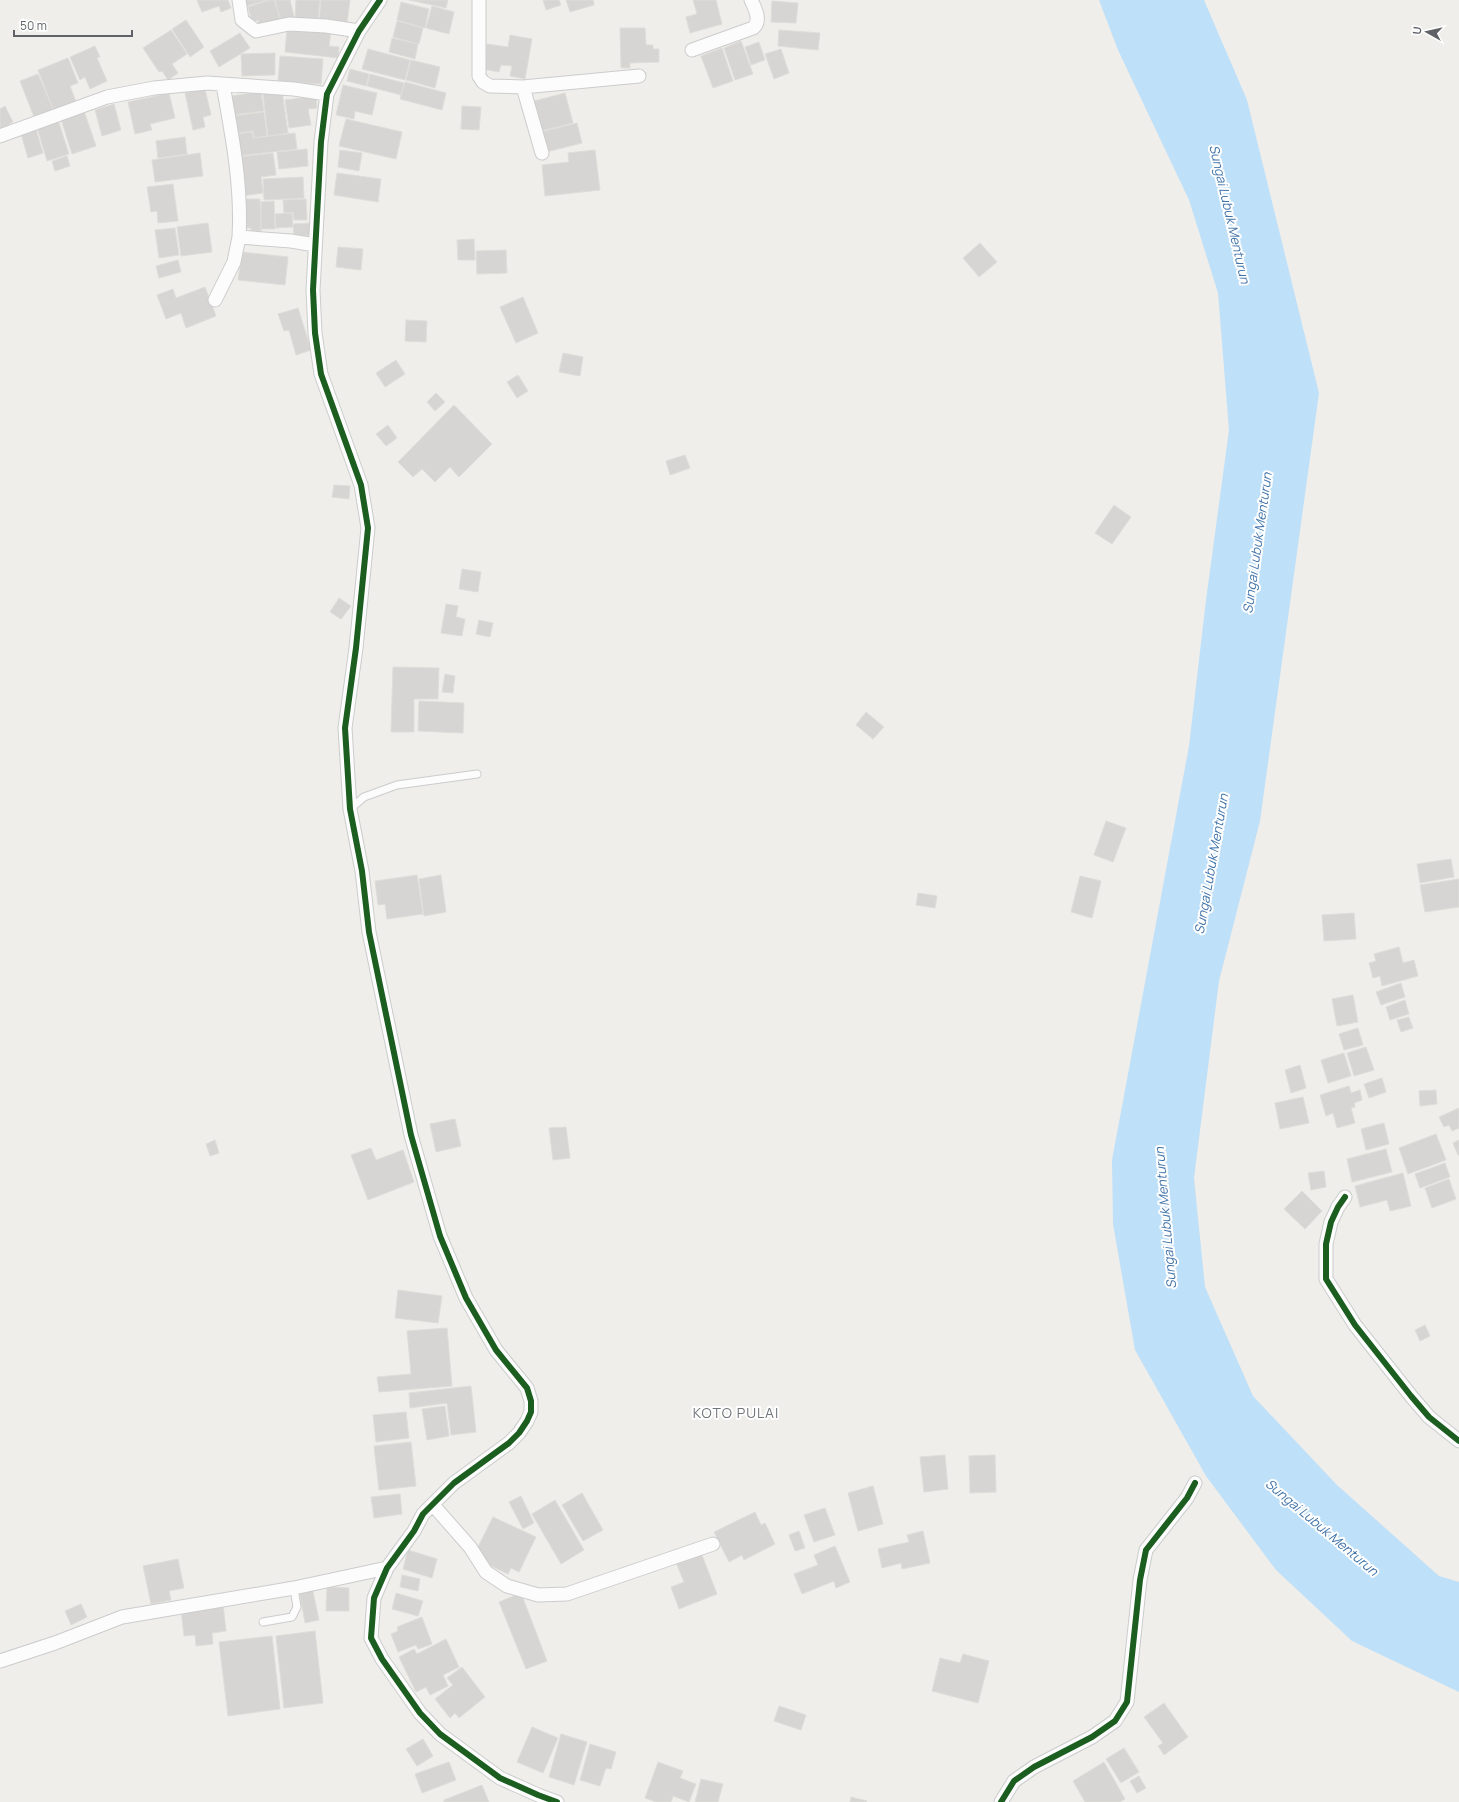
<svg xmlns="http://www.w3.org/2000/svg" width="1459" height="1802" font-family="Manrope,sans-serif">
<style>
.water{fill:#bfe0f9}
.building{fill:#d6d5d3;stroke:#deddd9}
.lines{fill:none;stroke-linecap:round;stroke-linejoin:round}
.lane-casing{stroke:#cbcccc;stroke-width:9}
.street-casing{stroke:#cbcccc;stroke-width:15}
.lane{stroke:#fdfcfc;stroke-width:7}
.street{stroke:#fdfcfc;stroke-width:13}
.cycleway-casing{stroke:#fff;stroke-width:8}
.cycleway{stroke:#1b5e20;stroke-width:6}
.labels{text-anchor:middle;stroke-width:4;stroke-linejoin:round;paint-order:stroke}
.water-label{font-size:13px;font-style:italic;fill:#4174aa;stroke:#fff}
.quarter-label{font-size:14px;letter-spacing:1px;fill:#70757a;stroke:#fff}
</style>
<rect width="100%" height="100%" fill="#efeeea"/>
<path class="water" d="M1099,0H1204L1247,100L1319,393L1260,821L1219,981L1194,1178L1205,1287L1253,1396L1337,1485L1439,1576L1459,1582V1692L1352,1641L1276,1570L1206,1476L1135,1350L1113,1224L1112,1160L1189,746L1206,600L1229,430L1218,293L1189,200L1118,50Z"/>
<path class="building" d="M197,0H228L231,8L221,12L219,6L202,12Z
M245,0H268L247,6Z
M270,0H274L281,21L260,27L258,20L252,22L248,7Z
M275,0H290L294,17L281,21Z
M296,0H320L318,20L295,18Z
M321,0H350L347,24L319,22Z
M409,0H448L446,8Z
M543,0H559L561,5L546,10Z
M566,0H593L594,5L570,12Z
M693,0H716L722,24L690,33L686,17L697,14Z
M772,1L798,3L796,23L771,22Z
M401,2L429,9L425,28L397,20Z
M432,6L454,12L449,34L426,28Z
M186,20L204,47L190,57L172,29Z
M397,21L423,28L419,44L393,37Z
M287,28L331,32L329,46L339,47L338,58L285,52Z
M620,28H645L646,45H653V49H659V62L630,63V68H621Z
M171,30L187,54L172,64L178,73L168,80L162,71L159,72L143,48Z
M779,30L820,33L818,50L778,46Z
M240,33L250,48L219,67L210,51Z
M510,35L532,39L525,79L510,76L512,66L501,65L499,72L483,69L487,44L508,47Z
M392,38L418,44L415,59L389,52Z
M741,41L753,74L735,80L724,48Z
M759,42L765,60L751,65L745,47Z
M95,46L100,57L97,58L107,81L90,89L85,77L80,80L70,57Z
M722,48L733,81L713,88L701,56Z
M368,49L410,60L405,80L362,69Z
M781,49L789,73L774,79L765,54Z
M275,53V75L242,76L241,54Z
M280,56L323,59L321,84L278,81Z
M68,58L78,83L70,86L76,102L54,111L38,70Z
M411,60L440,67L435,88L406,80Z
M350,69L369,74L366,86L347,81Z
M38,74L53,109L34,117L20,81Z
M370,74L404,83L401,95L367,86Z
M405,82L446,93L442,110L400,99Z
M343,85L377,93L372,115L355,111L354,119L336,115Z
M205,89L211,115L203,117L205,127L193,130L185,93Z
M282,91L288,133L268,136L263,94Z
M261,92L264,111L233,115L230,96Z
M169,93L175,118L150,124L152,130L135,134L128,102Z
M565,93L573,123L541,131L534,101Z
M316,96L317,108L308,109L311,125L289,128L285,100Z
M114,104L121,130L102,136L95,110Z
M5,106L13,122L0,130V109Z
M462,106L481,107L479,130L461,129Z
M84,111L96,146L72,154L61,119Z
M264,112L267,136L254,138L253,131L235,133L233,116Z
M346,119L402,132L396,159L339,146Z
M58,120L69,154L47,161L37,127Z
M577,123L582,143L546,152L541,132Z
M36,129L43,153L28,158L21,134Z
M252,132L253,138L295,133L297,149L238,156L235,134Z
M185,137L187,154L158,158L156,141Z
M307,149L308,166L279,169L277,152Z
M340,150L362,153L359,171L338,167Z
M595,150L600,190L545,196L542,165L569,162L568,153Z
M200,153L203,176L155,182L152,160Z
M273,153L276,175L261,177L263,193L242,196L238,157Z
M67,156L70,166L55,171L52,161Z
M337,173L381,179L378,202L334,195Z
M303,177L304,198L264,200L263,179Z
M173,184L178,221L158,223L157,211L151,212L147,187Z
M242,199H260L261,231H251V228H243Z
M306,199L307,220H294L293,212L284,213L283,200Z
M274,201L275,229H261V202Z
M292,213L293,227L276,228L275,214Z
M208,223L212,252L181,256L177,227Z
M312,223V235L294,236L293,224Z
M175,228L179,255L159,258L155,230Z
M474,239L475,260H458L457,240Z
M980,243L997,262L979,277L963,258Z
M338,247L363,249L361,270L336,267Z
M506,250L507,273L477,274L476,251Z
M242,252L288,257L285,285L238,280Z
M178,260L181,272L159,278L156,266Z
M205,287L216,316L186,328L181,313L166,319L157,295L173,289L176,298Z
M523,297L538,333L516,343L500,307Z
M298,308L311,350L296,355L289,330L284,331L278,314Z
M406,320L427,321L426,342L405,341Z
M563,353L583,357L580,376L559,372Z
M396,360L405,374L385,387L376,373Z
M518,375L528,391L517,398L507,382Z
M436,393L445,402L435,411L427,402Z
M454,405L492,444L459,477L450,467L435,482L422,469L413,477L398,462Z
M388,425L397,438L386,446L376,434Z
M685,455L690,468L670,475L666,461Z
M334,485L350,486L349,499L332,497Z
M1114,505L1131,517L1112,544L1095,533Z
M462,569L481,572L478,592L459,589Z
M339,598L351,606L341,619L330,612Z
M446,604L458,606L456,617L465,619L462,636L441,633Z
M479,620L493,623L490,637L476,634Z
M393,667L439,668L438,699H414V732H391Z
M445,674L455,676L453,693L442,692Z
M419,701L464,703L463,733L418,731Z
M866,712L884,727L873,739L856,725Z
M1106,821L1126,828L1113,862L1094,855Z
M1451,859L1454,877L1420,883L1417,864Z
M417,875L423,914L387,919L385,904L378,905L375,881Z
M441,875L446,912L424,916L419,879Z
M1080,876L1101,881L1092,918L1071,912Z
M1459,879V907L1425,912L1420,885Z
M918,893L937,896L935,908L916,905Z
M1354,913L1356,939L1324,941L1322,915Z
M1399,947L1403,963L1414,960L1418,976L1382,986L1380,976L1373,978L1369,963L1376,961L1374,954Z
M1401,983L1405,997L1381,1005L1376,992Z
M1353,995L1358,1022L1337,1026L1332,999Z
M1405,1000L1409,1014L1390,1020L1386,1007Z
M1409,1017L1413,1028L1401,1032L1397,1020Z
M1358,1028L1363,1045L1344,1050L1339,1034Z
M1366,1047L1374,1070L1354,1076L1347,1053Z
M1344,1053L1351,1076L1328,1083L1321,1060Z
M1300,1065L1306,1088L1291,1093L1285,1070Z
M1382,1078L1386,1092L1369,1098L1364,1084Z
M1349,1086L1351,1093L1360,1090L1362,1100L1354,1103L1355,1107L1351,1108L1355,1123L1337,1128L1333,1113L1326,1116L1320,1095Z
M1436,1090L1437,1104L1420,1106L1419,1091Z
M1303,1097L1309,1123L1280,1129L1275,1103Z
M1459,1108V1128L1452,1131L1449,1125L1444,1127L1439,1117Z
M455,1119L461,1146L436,1152L430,1124Z
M1384,1123L1389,1144L1366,1150L1361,1129Z
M566,1127L570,1158L553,1160L549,1128Z
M1436,1134L1446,1160L1408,1174L1399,1148Z
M215,1140L219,1153L210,1156L206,1144Z
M1459,1140V1155H1458L1453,1143Z
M371,1148L376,1160L403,1150L414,1182L368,1200L351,1155Z
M1386,1149L1392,1172L1352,1182L1347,1159Z
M1445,1163L1450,1177L1420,1188L1415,1174Z
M1324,1171L1326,1187L1311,1190L1308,1173Z
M1403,1173L1411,1206L1390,1211L1387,1200L1360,1207L1355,1186Z
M1449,1179L1456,1199L1432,1208L1425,1188Z
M1302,1191L1322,1211L1305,1229L1284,1209Z
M398,1290L442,1296L438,1323L395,1318Z
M1425,1325L1430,1336L1420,1341L1415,1330Z
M447,1328L452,1386L379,1392L377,1377L411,1374L407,1331Z
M471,1386L476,1432L451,1435L447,1403L410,1408L409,1393Z
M445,1406L449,1436L427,1440L422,1409Z
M406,1412L409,1438L376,1442L373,1415Z
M411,1442L416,1486L379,1490L374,1446Z
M945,1455L948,1489L924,1492L920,1457Z
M995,1455L996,1492L970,1493L969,1456Z
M873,1486L883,1524L858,1531L848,1493Z
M582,1493L603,1530L583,1541L562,1505Z
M400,1494L402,1514L374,1518L371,1497Z
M521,1496L534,1523L523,1529L509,1502Z
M555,1500L584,1550L561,1564L532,1514Z
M825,1508L835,1535L814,1542L804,1515Z
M755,1512L761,1525L765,1523L775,1544L744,1560L742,1555L729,1562L714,1532Z
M493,1517L536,1537L519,1572L511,1568L508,1574L481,1561L484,1555L476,1551Z
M799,1531L805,1548L795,1551L789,1535Z
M923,1531L930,1563L902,1569L901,1563L882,1568L878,1549L909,1542L907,1535Z
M835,1546L850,1582L836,1588L834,1581L802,1594L794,1574L818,1565L814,1555Z
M408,1550L437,1559L432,1578L403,1569Z
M700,1550L717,1594L679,1609L671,1587L684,1582L675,1560Z
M178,1559L184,1588L169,1591L171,1600L151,1604L143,1566Z
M402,1575L420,1579L418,1591L400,1587Z
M312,1587L319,1620L305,1623L299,1589Z
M327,1587L349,1588V1611H326Z
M396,1593L423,1601L418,1616L392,1609Z
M521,1593L547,1661L526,1669L499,1602Z
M81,1604L87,1617L71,1625L65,1611Z
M223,1604L226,1631L212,1633L213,1644L196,1646L195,1635L184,1636L181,1610Z
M422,1617L432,1644L418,1649L416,1645L398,1652L391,1634L398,1631L397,1627Z
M315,1631L323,1703L284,1708L276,1636Z
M272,1636L280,1709L228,1716L219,1642Z
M446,1639L459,1667L443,1675L448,1686L430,1695L426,1687L416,1692L399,1657L414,1649L417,1654Z
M963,1654L989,1661L978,1703L932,1691L940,1658L960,1663Z
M462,1667L485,1697L459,1718L455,1713L450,1718L435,1699L453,1685L447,1678Z
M1164,1703L1188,1737L1164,1755L1158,1746L1163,1743L1144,1717Z
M779,1706L806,1715L801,1730L774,1721Z
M532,1727L558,1738L543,1773L517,1762Z
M561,1734L587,1742L574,1785L549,1777Z
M423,1739L433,1756L417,1766L406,1749Z
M590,1744L616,1752L611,1769L606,1768L600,1786L580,1780Z
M1124,1748L1139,1772L1121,1783L1106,1759Z
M449,1762L456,1780L422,1793L415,1774Z
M658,1762L683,1771L680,1778L696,1784L689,1802L673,1796L671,1802H656L645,1798Z
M1104,1762L1125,1799L1120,1802H1085L1073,1781Z
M1139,1776L1146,1788L1137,1793L1130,1781Z
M701,1779L723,1784L718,1802H695Z
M482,1785L489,1802H444V1800Z
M851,1797L867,1801L866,1802H850Z"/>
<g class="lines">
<defs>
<path id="lane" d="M350,809L364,797L397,785L477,774
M263,1622L292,1617L297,1607L294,1588"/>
<path id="street" d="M239,0L242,20L256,31L289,24L326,26L359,31
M380,0L359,31L327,94L321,142L313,290L315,333L321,374L361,485L368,528L356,648L345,728L350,809L362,871L369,932L411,1135L440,1236L466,1298L496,1350L527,1388L531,1401V1412L527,1421L519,1433L509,1443L454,1483L423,1514L414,1531L387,1568L374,1598L371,1638L382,1659L420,1713L440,1734L500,1778L538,1795L557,1802
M479,0V76L483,82L490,86L523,87L639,76
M692,50L753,28C762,21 755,8 751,0
M223,85C232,135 242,186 239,237L291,241L315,245
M523,87L542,153
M0,136L107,97L154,88L207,83L294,89L327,94
M215,300L234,262L239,237
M1345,1197L1338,1207L1331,1222L1326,1244V1279L1355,1325L1411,1396L1429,1417L1459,1441
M433,1505L470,1547L486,1572L507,1586L538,1595L567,1594L713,1544
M0,1661L55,1643L122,1617L294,1588L387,1568
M1001,1802L1014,1781L1034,1767L1092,1737L1115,1721L1127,1702L1140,1580L1146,1550L1187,1498L1195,1483"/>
</defs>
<use href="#lane" class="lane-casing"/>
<use href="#street" class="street-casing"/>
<use href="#lane" class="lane"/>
<use href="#street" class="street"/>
<defs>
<path id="cycleway" d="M380,0L359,31L327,94L321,142L313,290L315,333L321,374L361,485L368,528L356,648L345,728L350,809L362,871L369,932L411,1135L440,1236L466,1298L496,1350L527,1388L531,1401V1412L527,1421L519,1433L509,1443L454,1483L423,1514L414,1531L387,1568L374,1598L371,1638L382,1659L420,1713L440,1734L500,1778L538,1795L557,1802
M1345,1197L1338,1207L1331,1222L1326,1244V1279L1355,1325L1411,1396L1429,1417L1459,1441
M1001,1802L1014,1781L1034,1767L1092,1737L1115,1721L1127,1702L1140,1580L1146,1550L1187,1498L1195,1483"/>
</defs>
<use href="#cycleway" class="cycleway-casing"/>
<use href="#cycleway" class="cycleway"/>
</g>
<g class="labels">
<g class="water-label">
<text transform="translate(1230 214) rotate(77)" y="5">Sungai Lubuk Menturun</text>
<text transform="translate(1257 543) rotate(-82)" y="5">Sungai Lubuk Menturun</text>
<text transform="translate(1211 864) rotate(-80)" y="5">Sungai Lubuk Menturun</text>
<text transform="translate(1165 1218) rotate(-95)" y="5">Sungai Lubuk Menturun</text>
<text transform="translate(1322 1527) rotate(40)" y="5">Sungai Lubuk Menturun</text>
</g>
<g class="quarter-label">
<text x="736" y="1418">KOTO PULAI</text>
</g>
</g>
<g transform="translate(1427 32) rotate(278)" stroke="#ffffff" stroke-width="3" paint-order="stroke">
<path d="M0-3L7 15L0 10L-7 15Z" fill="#5f6368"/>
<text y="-6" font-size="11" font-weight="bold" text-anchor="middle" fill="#5f6368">U</text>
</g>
<path d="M14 30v6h118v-6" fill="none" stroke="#5f6368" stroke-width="2"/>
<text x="20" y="30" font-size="12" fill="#5f6368" stroke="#ffffff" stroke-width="3" paint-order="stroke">50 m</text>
</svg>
